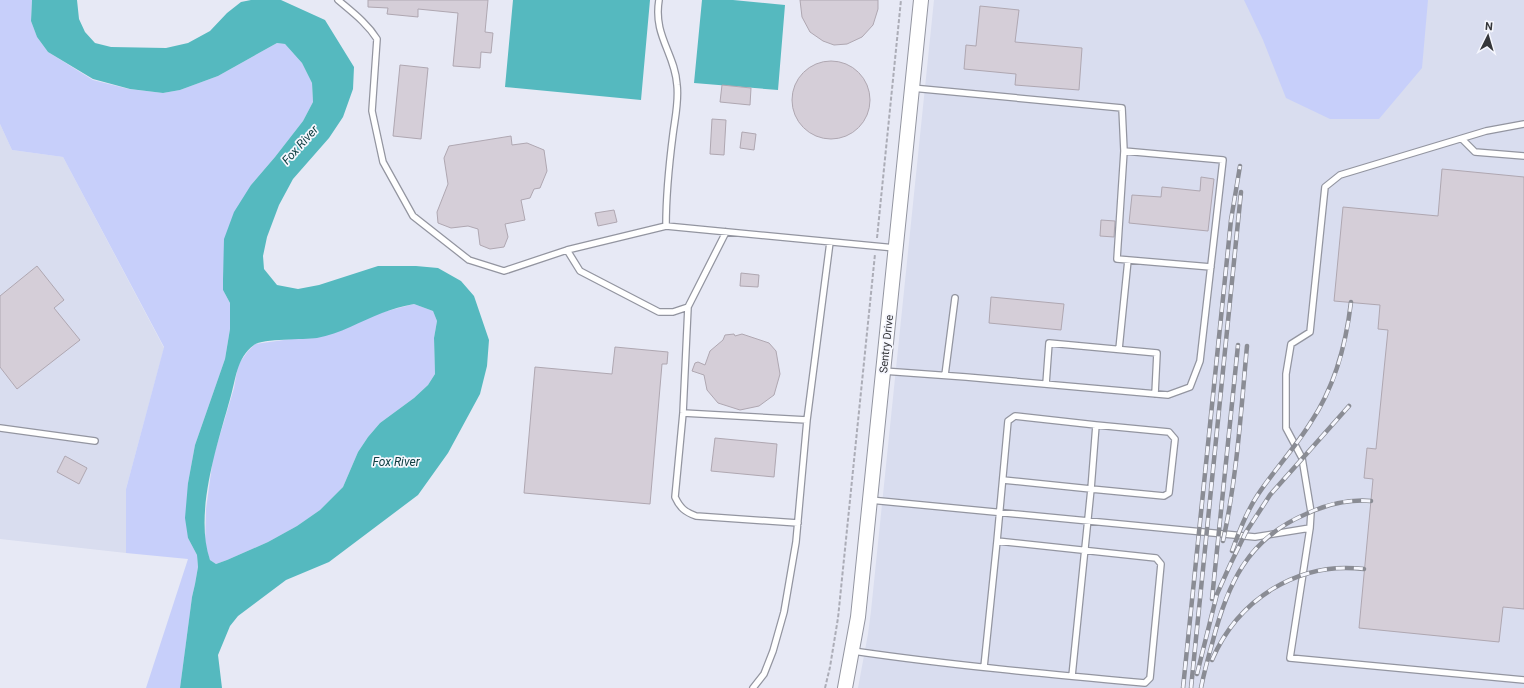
<svg xmlns="http://www.w3.org/2000/svg" width="1524" height="688" font-family="Roboto,sans-serif">
<style>
.built{fill:#d9ddef}
.green{fill:#c7cffa}
.water{fill:#55b9bf;fill-rule:evenodd}
.building{fill:#d5ced8;stroke:#afa7b1}
.lines{fill:none;stroke-linecap:round;stroke-linejoin:round}
.service-casing{stroke:#9395a0;stroke-width:8}
.tertiary-casing{stroke:#9395a0;stroke-width:16}
.path{stroke:#acadb7;stroke-width:2;stroke-dasharray:4 2;stroke-linecap:butt}
.service{stroke:#fff;stroke-width:5.5}
.tertiary{stroke:#fff;stroke-width:14}
.rail-casing{stroke:#8a8c94;stroke-width:4.5}
.rail{stroke:#f6f7fe;stroke-width:3;stroke-dasharray:9;stroke-linecap:butt}
.labels{text-anchor:middle;stroke-width:3.5;stroke-linejoin:round;paint-order:stroke}
.street-label{font-size:11px;fill:#35363a;stroke:#f6f7fe}
.water-label{font-size:12px;font-style:italic;fill:#114043;stroke:#f6f7fe}
</style>
<rect width="100%" height="100%" fill="#e7e9f5"/>
<path class="built" d="M934,0H1524V688H858L868,634L871,611Z
M0,124L12,150L63,157L164,348L126,489V553L0,539Z"/>
<path class="green" d="M0,0H32L31,21L37,37L48,52L93,80L129,89L163,93L180,90L218,76L277,43L285,44L302,63L312,83L313,102L303,121L275,157L251,185L224,261L223,290L230,303V329L225,359L195,445L188,483V538L197,555L198,567L195,584L192,597L180,688H146L188,559L126,553V489L164,347L63,157L12,150L0,124Z
M1244,0H1428L1422,68L1379,119H1330L1286,98L1263,40Z
M414,304L433,311L437,321L434,338L435,374L428,385L414,398L380,423L368,437L358,452L343,487L320,510L297,526L268,542L227,560L216,564L210,560L205,546L206,509L213,458L234,388L238,365L248,351L255,344L291,339L315,338L383,312Z"/>
<path class="water" d="M32,0H77L79,19L85,32L95,43L111,47L166,48L188,43L210,31L227,13L241,2L251,0H281L325,20L354,67L353,89L343,117L329,138L293,179L279,205L267,237L263,256L264,269L277,285L298,289L319,285L378,266H416L438,268L461,281L474,296L489,340L487,366L480,394L448,453L418,495L329,562L286,580L238,616L230,626L218,655L222,688H180L192,597L195,584L198,567L197,555L188,538L185,518L188,483L195,445L225,359L230,329V303L223,290V279L224,239L234,212L251,185L275,157L303,121L313,102L312,83L302,63L285,44L277,43L218,76L180,90L163,93L130,89L93,79L48,52L37,37L31,21ZM414,304L433,311L437,321L434,338L435,374L428,385L414,398L380,423L368,437L358,452L343,487L320,510L297,526L268,542L227,560L216,564L210,560C194,513 217,446 230,399C236,380 236,358 254,345C263,338 304,340 317,338C340,334 361,321 382,313C392,309 403,306 414,304Z
M513,0H650L641,100L505,87Z
M702,0H733L785,5L778,90L694,83Z"/>
<path class="building" d="M368,0H488L485,32L493,33L491,53L481,52L480,68L453,66L458,13L418,9V17L387,14L388,8L368,7Z
M800,0H878V9L873,25L862,37L847,44L834,45L823,41L810,32L802,17Z
M980,6L1019,10L1015,42L1082,48L1079,90L1015,85L1016,74L964,69L966,45L976,46Z
M792 100a39 39 0 1 1 78 0a39 39 0 1 1-78 0Z
M400,65L428,68L421,139L393,136Z
M722,85L751,88L750,105L720,102Z
M712,119L726,120L724,155L710,154Z
M742,132L756,134L754,150L740,148Z
M511,136L512,145L527,143L544,150L547,171L540,188L534,189L530,198L521,200L525,220L505,224L508,237L504,247L490,249L480,245L478,229L468,226L451,228L438,223L437,212L448,184L444,158L449,146Z
M1442,169L1524,177V609L1503,607L1499,642L1359,628L1373,479L1364,478L1367,448L1376,449L1388,330L1378,329L1380,305L1334,301L1343,207L1438,216Z
M1201,177L1214,179L1208,231L1129,223L1132,195L1161,197L1162,187L1200,191Z
M614,210L617,222L598,226L595,213Z
M1101,220L1115,221L1114,237L1100,236Z
M37,266L64,300L54,308L80,340L17,389L0,367V296Z
M741,273L759,275L758,287L740,286Z
M991,297L1064,304L1061,330L989,323Z
M734,334L735,336L742,334L769,343L776,351L780,374L774,395L759,406L740,410L718,403L707,390L704,375L692,371L695,363L698,362L705,365L710,351L723,340L725,335Z
M615,347L668,352L667,364H662L650,504L524,493L535,367L612,374Z
M715,438L777,444L774,477L711,471Z
M65,456L87,468L79,484L57,472Z"/>
<g class="lines">
<defs>
<path id="service" d="M338,0C352,12 367,23 377,39L372,111L383,162L413,216L469,260L504,271L567,250L666,226
M659,0C653,36 675,53 677,85C679,101 675,118 673,134C669,165 666,195 666,226L895,248
M1524,124L1486,131L1340,175L1325,187L1310,332L1291,344L1286,374V428L1302,458L1311,512L1310,528L1290,658L1524,680
M1462,139L1475,152L1524,156
M1124,151L1117,259L1211,267
M567,250L580,271L659,312H673L688,307L726,232
M688,307L683,413L675,497C680,508 685,512 696,516L798,523
M1119,349L1128,260
M883,371L966,377L1168,395L1190,387L1200,361L1223,160L1124,151L1122,108L912,88
M945,375L955,298
M1046,384L1049,343L1157,353L1155,394
M683,413L807,420
M0,428L95,441
M1003,480L1091,489L1096,425
M870,500L1255,537L1310,528
M853,651C949,665 1047,674 1145,683L1150,678L1161,564L1156,558L997,541L1008,421L1015,416L1096,425L1169,432L1175,439L1169,493L1164,496L1091,489L1072,676
M984,667L997,541
M753,688L764,674L773,651L784,612L796,542L807,420L830,242"/>
<path id="tertiary" d="M845,688L858,617L921,0"/>
</defs>
<use href="#service" class="service-casing"/>
<use href="#tertiary" class="tertiary-casing"/>
<path class="path" d="M877,238L901,0
M825,688L830,667L838,618L875,254"/>
<use href="#service" class="service"/>
<use href="#tertiary" class="tertiary"/>
<defs>
<path id="rail" d="M1223,541C1237,477 1241,411 1247,346
M1232,551C1239,532 1246,513 1257,496C1274,470 1295,448 1311,422C1335,386 1346,345 1351,302
M1212,599L1238,345
M1212,660C1238,599 1298,561 1364,569
M1197,674L1217,594L1230,565L1246,532L1270,495L1349,406
M1183,688L1231,220L1240,166
M1191,688L1241,192
M1201,688C1204,673 1208,658 1212,644C1227,585 1247,539 1306,514C1328,504 1348,499 1371,501"/>
</defs>
<use href="#rail" class="rail-casing"/>
<use href="#rail" class="rail"/>
</g>
<g class="labels">
<g class="street-label">
<text transform="translate(886 344) rotate(-84)" y="4">Sentry Drive</text>
</g>
<g class="water-label">
<text transform="translate(300 145) rotate(-48)" y="4">Fox River</text>
<text x="396" y="466">Fox River</text>
</g>
</g>
<g transform="translate(1488 36) rotate(5)" stroke="#f6f7fe" stroke-width="3" paint-order="stroke">
<path d="M0-3L7 15L0 10L-7 15Z" fill="#35363a"/>
<text y="-6" font-size="11" font-weight="bold" text-anchor="middle" fill="#35363a">N</text>
</g>
</svg>
